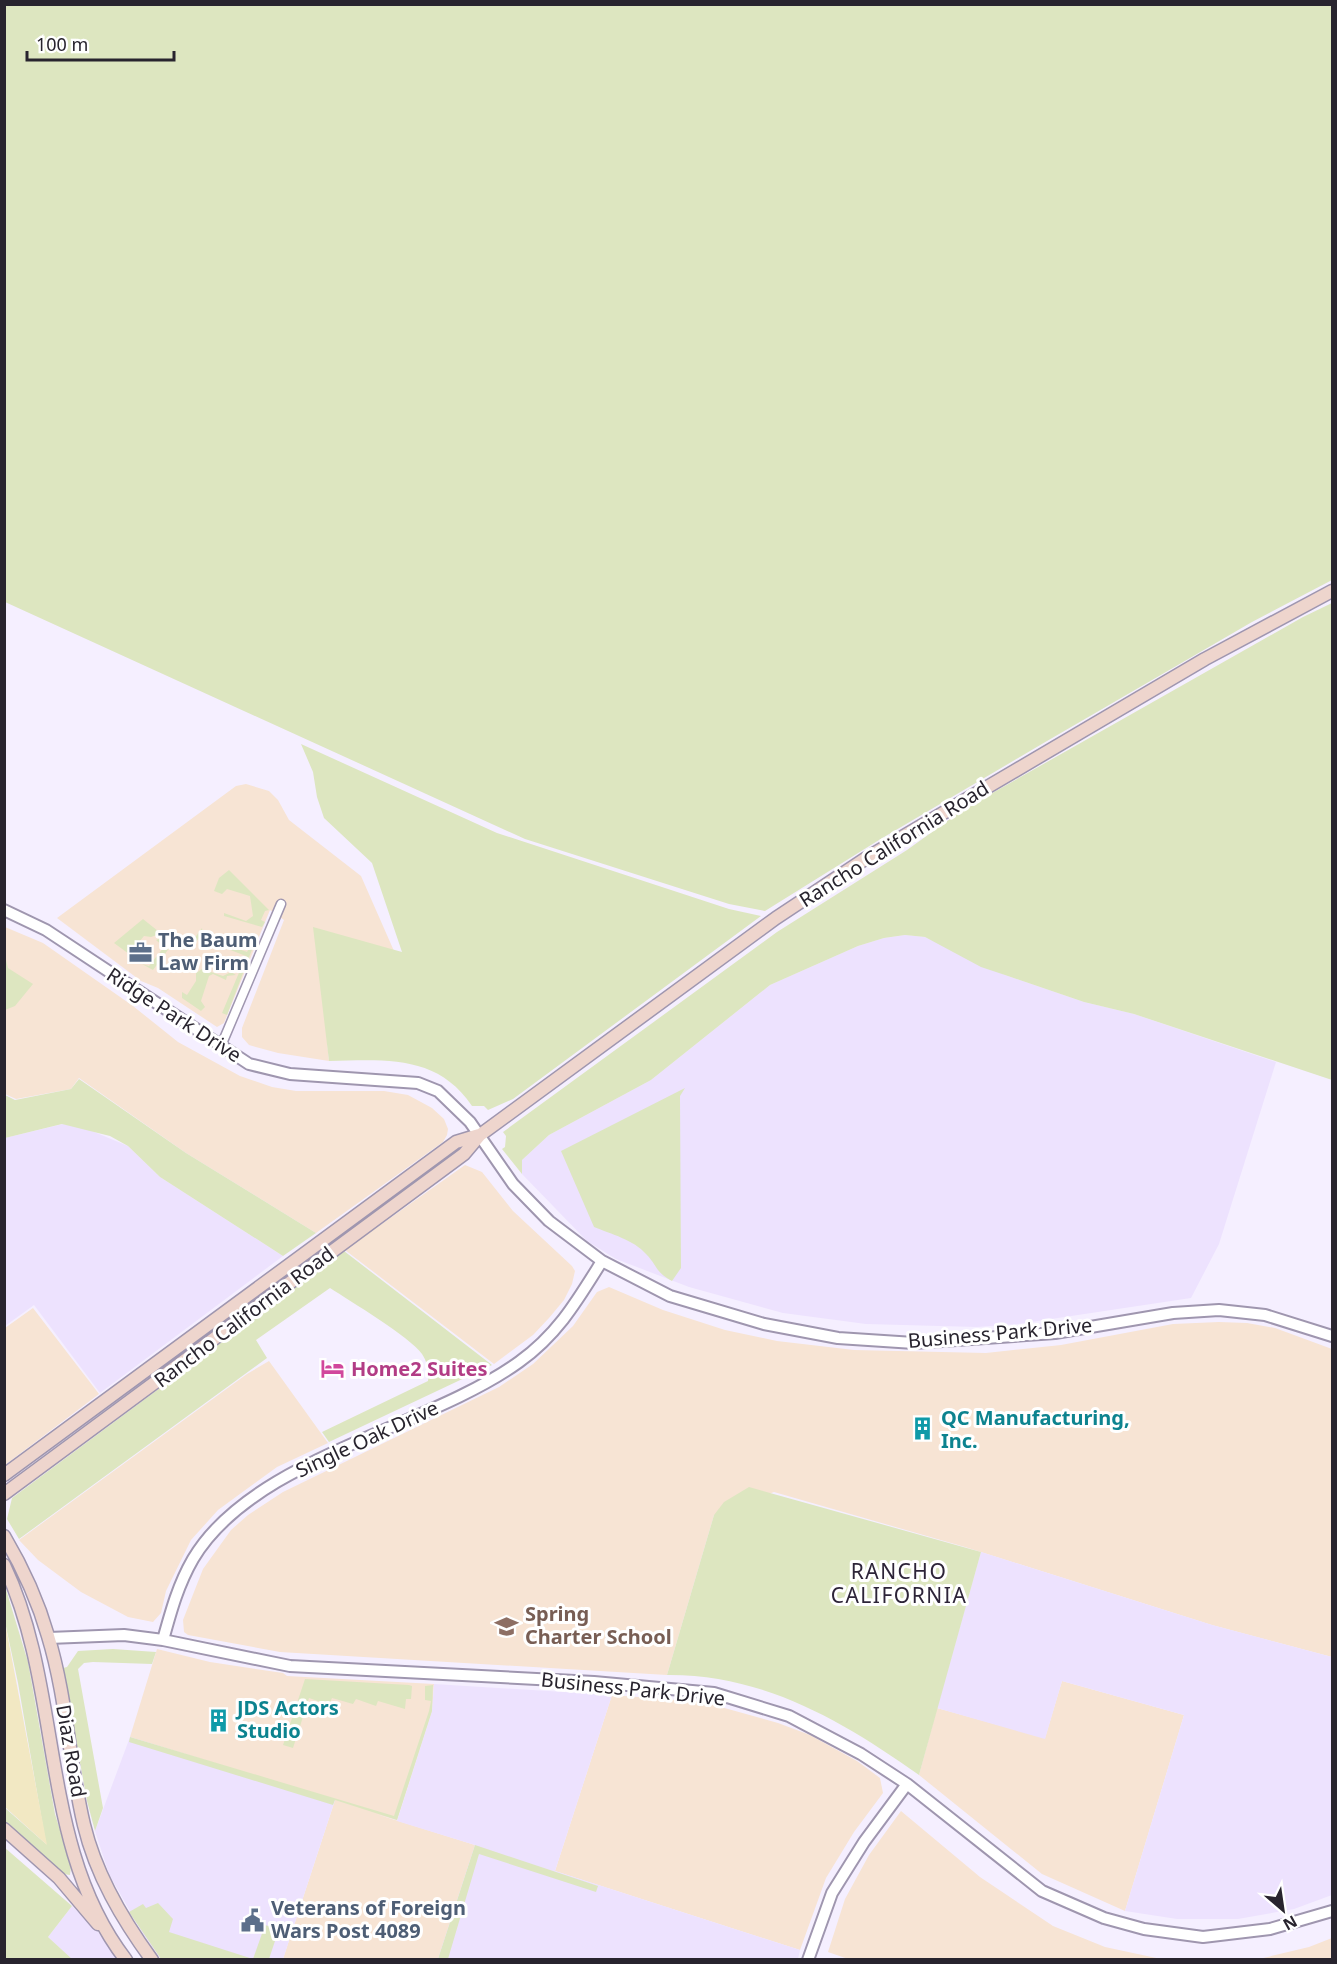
<svg xmlns="http://www.w3.org/2000/svg" width="1337" height="1964" font-family="'Noto Sans',sans-serif">
<style>
.commercial{fill:#f7e4d4}
.built{fill:#ede2fe}
.green{fill:#dde6c0}
.sand{fill:#f2e8c3}
.lines{fill:none;stroke-linecap:round;stroke-linejoin:round}
.minor-casing{stroke:#9f96af;stroke-width:11}
.tertiary-casing{stroke:#9f96af;stroke-width:14}
.secondary-casing{stroke:#9f96af;stroke-width:15}
.minor{stroke:#fff;stroke-width:8}
.tertiary{stroke:#fff;stroke-width:10}
.secondary{stroke:#eed5cd;stroke-width:12}
.labels{text-anchor:middle;stroke-width:6;stroke-linejoin:round;paint-order:stroke}
.street-label{font-size:20px;fill:#28242e;stroke:#fff}
.service-label{font-size:20px;font-weight:bold;fill:#4e5e75;stroke:#fff;text-anchor:start}
.hotel-label{font-size:20px;font-weight:bold;fill:#b23c85;stroke:#fff;text-anchor:start}
.culture-label{font-size:20px;font-weight:bold;fill:#0d838f;stroke:#fff;text-anchor:start}
.education-label{font-size:20px;font-weight:bold;fill:#785e54;stroke:#fff;text-anchor:start}
.neighbourhood-label{font-size:21px;letter-spacing:1.5px;fill:#2d2438;stroke:#fff}
</style>
<rect width="100%" height="100%" fill="#f5efff"/>
<path class="commercial" d="M246,784L269,791L278,800L289,820L361,876L394,951L327,1041L329,1061L278,1053L249,1045L242,1037V1028L284,920L270,910L224,1023L217,1027L158,988L141,981L57,918L236,786Z
M5,927L43,943L133,1006L178,1042L240,1076L272,1087L296,1091H384L408,1095L432,1108L444,1119L448,1129L447,1135L443,1142L316,1233L186,1153L79,1078L71,1089L16,1099L5,1094Z
M465,1165L482,1172L513,1211L572,1266L575,1271L572,1284L564,1300L549,1318L533,1335L494,1364L345,1250Z
M609,1287L663,1310L725,1330L777,1341L854,1350L986,1353L1061,1345L1173,1324L1219,1322L1247,1323L1275,1328L1332,1349V1657L1212,1625L965,1547L774,1492L714,1515L667,1675L280,1652L188,1635L184,1632L183,1620L203,1569L231,1530L248,1515L283,1492L499,1387L533,1364L573,1326L597,1292Z
M33,1308L99,1394L5,1465V1328Z
M269,1361L328,1443L277,1467L218,1510L191,1540L166,1591L161,1613L153,1622L128,1617L81,1592L38,1560L19,1540L247,1374Z
M157,1649L210,1662L283,1673L287,1676L434,1684L432,1711L397,1820L376,1814L475,1845L438,1959H283L335,1800L130,1737Z
M1062,1681L1184,1715L1125,1911L1042,1874L919,1775L937,1708L1045,1738Z
M612,1695L703,1702L778,1723L810,1735L857,1761L880,1778L883,1793L854,1832L826,1878L800,1950L555,1871Z
M901,1811L980,1877L1053,1926L1105,1947L1161,1959L851,1960L828,1952L845,1899L869,1855Z
M1332,1938V1959H1259L1309,1947Z"/>
<path class="built" d="M905,935L925,937L1005,975L1084,1002L1134,1014L1276,1062L1219,1244L1191,1298L1018,1324L977,1327L866,1324L783,1313L689,1287L616,1259L587,1241L522,1174V1160L549,1135L651,1080L770,985L858,946L884,938Z
M63,1124L87,1129L128,1146L160,1177L283,1256L100,1393L34,1305L5,1326V1138Z
M981,1552L1212,1625L1332,1657V1895L1294,1909L1238,1919H1177L1125,1911L1184,1715L1062,1681L1045,1739L937,1708Z
M434,1684L612,1695L555,1871L800,1950L798,1959H438L475,1845L397,1821L432,1711Z
M130,1737L335,1800L283,1959H161L144,1936L109,1874L95,1831Z
M72,1906L97,1931L118,1959H72L48,1937Z"/>
<path class="green" d="M5,4L1332,5V580L1252,622L1047,741L879,840L765,911L729,904L525,839L5,602Z
M1332,603V1080L1134,1014L1084,1002L1005,975L981,967L925,937L905,935L884,938L858,946L770,985L651,1080L549,1135L522,1160V1174L502,1149L505,1147L506,1136L503,1132L777,932L907,850L964,809L1303,617Z
M301,744L497,833L729,909L761,916L513,1099L488,1110L484,1106H472C437,1054 385,1060 329,1061L313,927L402,952L372,863L324,818L317,797L313,772Z
M229,870L269,910L265,911L261,920L265,922L262,927L224,916V913L246,921L253,916L250,896L227,889L222,894L214,891L219,878Z
M143,919L158,931L157,935L151,937L144,936L129,954L114,943Z
M202,928L203,936L247,952L250,946L253,947L227,1015L222,1013L246,956L199,938L195,943H191Z
M166,936L173,943L153,970L142,964L149,966L164,947L156,940Z
M5,956L8,968L33,984L15,1006L5,1010Z
M202,969L223,976L231,972L236,975L227,976L226,980L213,974L209,976L201,1001L205,1007L201,1011L182,998V992L187,995L196,981V973Z
M79,1079L186,1153L316,1233L283,1256L160,1177L128,1146L110,1136L62,1124L5,1138V1095L15,1100L71,1089Z
M685,1088L680,1096L681,1268L672,1281C654,1271 658,1266 646,1254C634,1240 611,1234 594,1227L561,1151Z
M344,1251L492,1365L329,1442L322,1432L428,1381C429,1372 428,1363 422,1354C410,1337 350,1301 330,1288L256,1340L267,1358L19,1539L7,1519L12,1498Z
M749,1487L981,1552L919,1775C843,1721 763,1674 667,1675L714,1515L724,1502Z
M5,1586L28,1662L55,1814L71,1866L70,1875L63,1874L5,1823L4,1807L46,1844L18,1683L5,1622Z
M113,1649L156,1652L152,1664L93,1662L84,1663L78,1669L103,1808L95,1831L87,1801L63,1668L67,1667L78,1651Z
M305,1679L409,1685L412,1686L411,1699H406L405,1709L378,1701L376,1706L356,1699L353,1704L332,1698L329,1705L309,1698L293,1748L283,1745Z
M433,1685L432,1711L397,1820L335,1800L333,1805L129,1742L130,1737L394,1816L429,1711L431,1701L425,1700V1686Z
M475,1845L598,1886L596,1892L479,1854L448,1959H438Z
M4,1847L72,1906L48,1937L72,1959H5Z
M158,1903L173,1919L169,1932L253,1959L265,1925L279,1929L269,1959H161L129,1912L143,1904L146,1908Z"/>
<path class="sand" d="M5,1622L47,1845L5,1807Z"/>
<g class="lines">
<defs>
<path id="minor" d="M221,1046L281,904"/>
<path id="tertiary" d="M4,910L46,930L249,1064L290,1074L418,1083L438,1091L470,1122L513,1184L549,1221L602,1261L670,1296L764,1324L838,1338L914,1343L1055,1333L1173,1313L1219,1310L1265,1315L1332,1336
M49,1638L124,1635L163,1640L290,1666L594,1682L714,1693L789,1716L861,1754L907,1784L1042,1891L1104,1918L1144,1929L1203,1937L1270,1929L1332,1911
M163,1640C171,1611 178,1585 193,1559C253,1458 426,1429 519,1362C558,1334 577,1301 602,1261
M808,1960L832,1893L864,1842L907,1784"/>
<path id="secondary" d="M4,1475L456,1142L479,1135
M4,1494L464,1154L480,1135L776,918L865,859L1205,659L1332,591
M4,1536C23,1568 38,1601 48,1636C67,1698 69,1763 84,1825C96,1875 122,1919 152,1960
M4,1565C64,1691 38,1846 126,1960
M4,1829L59,1878L98,1924"/>
</defs>
<use href="#minor" class="minor-casing"/>
<use href="#tertiary" class="tertiary-casing"/>
<use href="#secondary" class="secondary-casing"/>
<use href="#minor" class="minor"/>
<use href="#tertiary" class="tertiary"/>
<use href="#secondary" class="secondary"/>
</g>
<defs>
<symbol id="office-bare" viewBox="-9 -9 18 18"><path d="M-6-3h4V-5.5h4V-3h4V5H-6ZM-1-4.5V-3h2v-1.5ZM-6 0V1H6V0Z" fill="#5c6f8a" stroke="#fff" stroke-width="2.5" paint-order="stroke"/></symbol>
<symbol id="hotel-bare" viewBox="-9 -9 18 18"><path d="M-6-4.5h1.5V1H6V5H4.5V3h-9V5H-6ZM-4 0a1.8 1.8 0 1 1 3.6 0ZM.5 0V-2.5h3Q6-2.5 6 0Z" fill="#d1479c" stroke="#fff" stroke-width="2.5" paint-order="stroke"/></symbol>
<symbol id="building-bare" viewBox="-9 -9 18 18"><path d="M-4-6H4V6H1V3H-1V6H-4ZM-2.5-4.3h1.7v1.8h-1.7ZM.8-4.3h1.7v1.8H.8ZM-2.5-1h1.7V.8h-1.7ZM.8-1h1.7V.8H.8Z" fill="#0f9aa8" stroke="#fff" stroke-width="2.5" paint-order="stroke"/></symbol>
<symbol id="school-bare" viewBox="-9 -9 18 18"><path d="M0-5L7-2L0 1L-7-2ZM-4 1L0 2.5L4 1V4Q0 6-4 4Z" fill="#8d6e63" stroke="#fff" stroke-width="2.5" paint-order="stroke"/></symbol>
<symbol id="civic-bare" viewBox="-9 -9 18 18"><path d="M-.6-6.5H3V-4.5H.6V-3L4-1V1h2V6H-6V1h2V-1L-.6-3ZM-1.2 2.5V6h2.4V2.5Z" fill="#5c6f8a" stroke="#fff" stroke-width="2.5" paint-order="stroke"/></symbol>
</defs>
<g fill-rule="evenodd">
<use href="#office-bare" x="124" y="936" width="33" height="33"/>
<use href="#hotel-bare" x="316" y="1352" width="33" height="33"/>
<use href="#building-bare" x="906" y="1412" width="33" height="33"/>
<use href="#school-bare" x="490" y="1610" width="33" height="33"/>
<use href="#building-bare" x="202" y="1704" width="33" height="33"/>
<use href="#civic-bare" x="236" y="1904" width="33" height="33"/>
</g>
<g class="labels">
<g class="street-label">
<text transform="translate(894 844) rotate(-32)" y="7">Rancho California Road</text>
<text transform="translate(174 1015) rotate(33)" y="7">Ridge Park Drive</text>
<text transform="translate(244 1317) rotate(-37)" y="7">Rancho California Road</text>
<text transform="translate(1000 1333) rotate(-5)" y="7">Business Park Drive</text>
<text transform="translate(367 1439) rotate(-25)" y="7">Single Oak Drive</text>
<text transform="translate(633 1689) rotate(6)" y="7">Business Park Drive</text>
<text transform="translate(71 1751) rotate(80)" y="7">Diaz Road</text>
</g>
<g class="service-label">
<text x="158" y="947">The Baum<tspan x="158" dy="23">Law Firm</tspan></text>
<text x="271" y="1915">Veterans of Foreign<tspan x="271" dy="23">Wars Post 4089</tspan></text>
</g>
<g class="hotel-label">
<text x="351" y="1376">Home2 Suites</text>
</g>
<g class="culture-label">
<text x="941" y="1425">QC Manufacturing,<tspan x="941" dy="23">Inc.</tspan></text>
<text x="237" y="1715">JDS Actors<tspan x="237" dy="23">Studio</tspan></text>
</g>
<g class="education-label">
<text x="525" y="1621">Spring<tspan x="525" dy="23">Charter School</tspan></text>
</g>
<g class="neighbourhood-label">
<text x="899" y="1579">RANCHO<tspan x="899" dy="24">CALIFORNIA</tspan></text>
</g>
</g>
<rect width="1337" height="1964" fill="none" stroke="#28242e" stroke-width="12"/>
<g transform="translate(1283 1910) rotate(151)" stroke="#ffffff" stroke-width="4.5" paint-order="stroke">
<path d="M0-4.5L10 22L0 15L-10 22Z" fill="#28242e"/>
<text y="-9" font-size="16" font-weight="bold" text-anchor="middle" fill="#28242e">N</text>
</g>
<path d="M27 51v9h147v-9" fill="none" stroke="#28242e" stroke-width="3"/>
<text x="36" y="51" font-size="18" fill="#28242e" stroke="#ffffff" stroke-width="4.5" paint-order="stroke">100 m</text>
</svg>
